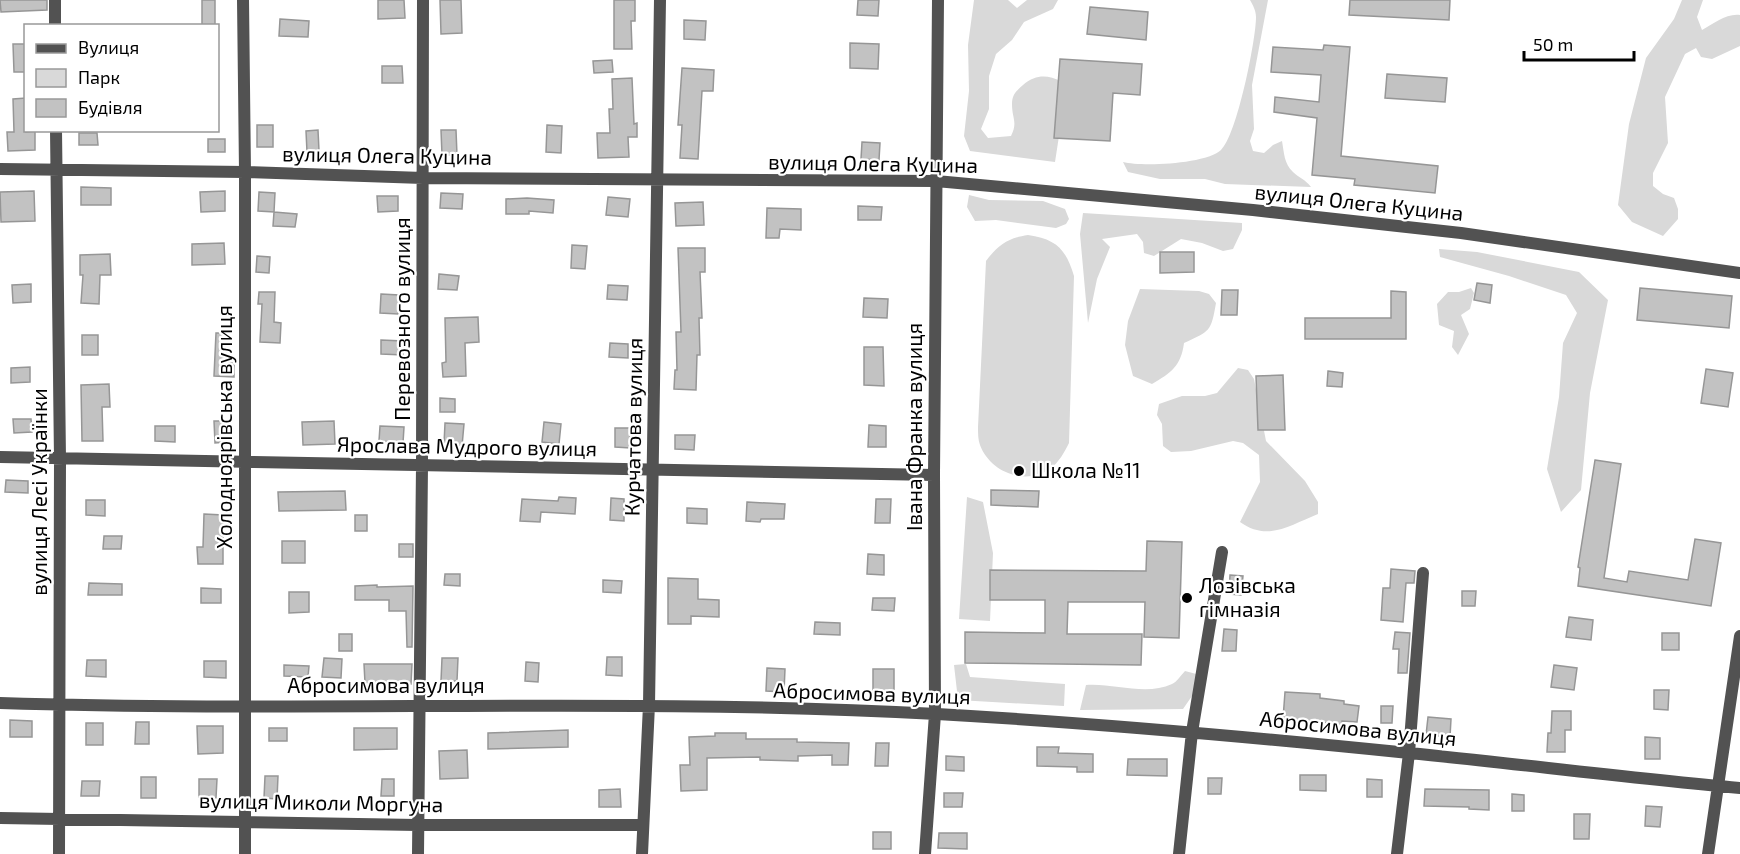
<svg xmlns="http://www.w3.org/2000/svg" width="1740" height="854" font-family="'Exo 2',sans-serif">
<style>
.green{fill:#d9d9d9}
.building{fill:#c2c2c2;stroke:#969696;stroke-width:1.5}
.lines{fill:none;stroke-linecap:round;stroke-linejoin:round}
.minor{stroke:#525252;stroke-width:12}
.poi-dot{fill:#000;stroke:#fff;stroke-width:2}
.labels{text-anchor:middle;stroke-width:4.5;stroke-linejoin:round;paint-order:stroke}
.street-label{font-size:21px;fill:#000;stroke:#fff}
.poi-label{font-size:21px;fill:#000;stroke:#fff;text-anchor:start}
</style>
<rect width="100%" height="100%" fill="#fff"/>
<path class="green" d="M974,0H1008L1017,8L1027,0H1058L1053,9L1024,22L1012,40L996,54L989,76V109L981,129L988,138L1011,136C1018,122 1012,119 1012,104C1012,95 1016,91 1023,85C1043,68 1059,80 1079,91L1061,123L1055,162L970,151L964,136L969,91L968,45Z
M1250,0H1268L1252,85L1254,129L1250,141L1253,151L1264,153L1273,145L1282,141C1284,152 1284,164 1293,172C1299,178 1305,179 1311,187L1225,184L1205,179H1160L1128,172L1123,162C1142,167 1206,164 1221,150C1237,135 1256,40 1256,17C1256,11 1253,5 1250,0Z
M1682,0H1703L1697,17L1702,30C1713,24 1727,13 1740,15V46L1712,59L1701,57L1696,48L1685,54L1665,97L1668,143L1653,173V186L1663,194L1674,198L1678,209V219L1663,236L1632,222L1618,205L1629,124L1646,58L1674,19Z
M969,195L989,200L1043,201L1065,209L1069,219L1066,224L1056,228L996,220L975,221L967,207Z
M1083,213L1242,223V230L1233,249L1223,251L1202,243L1181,239L1154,256L1144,253L1143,242L1137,234L1102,239L1110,247L1097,279L1088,323L1080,234Z
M1028,235C1056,239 1066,249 1074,276L1069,443C1064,453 1059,462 1050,469C1025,486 990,472 980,445C978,440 978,433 978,427L986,261C998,245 1008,238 1028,235Z
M1439,249L1477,252L1579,272L1608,300L1590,393L1581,490L1561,512L1547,469L1559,397L1563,343L1577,313L1566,295L1509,276L1440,257Z
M1471,288L1474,293L1470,309L1461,315L1469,334L1458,355L1452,347L1454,331L1439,325L1437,304L1448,292H1459Z
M1140,289L1199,291L1209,294L1216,303C1211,332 1210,331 1184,343C1181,366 1171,373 1152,384L1133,376L1125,345L1128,321Z
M1238,368L1248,370L1254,379L1266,441L1305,481L1318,502V514C1290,525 1268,542 1240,522L1260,482L1259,455L1243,443L1233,441L1191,451L1171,452L1163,446L1162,424L1157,415L1159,404L1182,396H1205L1217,393Z
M967,497L983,502L993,553L990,621L959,619Z
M966,664L970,677L1065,684L1064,706L958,700L954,665Z
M1185,671L1200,675L1201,683L1183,709L1080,710L1086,685C1114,683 1146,696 1172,684C1177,682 1181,675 1185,671Z"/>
<path class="building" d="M0,0H47V10L1,12Z
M202,0H215V26H202Z
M378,0H404L405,18L378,19Z
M440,0H461L462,33L441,34Z
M614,0H635V21H631L632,49H614Z
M858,0H879L878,16L857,15Z
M1350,0H1450L1449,20L1349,15Z
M1090,7L1148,12L1146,40L1087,34Z
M280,19L309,21L308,37L279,36Z
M684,20L706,21L705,40L684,39Z
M850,43L879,44L878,69L850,68Z
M13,44H26V72H14Z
M1324,45L1350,47L1341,156L1438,166L1435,193L1354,185L1355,179L1312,175L1317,118L1274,112L1275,97L1319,102L1321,75L1271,72L1273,47L1323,50Z
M1060,59L1142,64L1140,95L1113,93L1110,141L1054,138Z
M612,60L613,72L594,73L593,61Z
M382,66H402L403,83H382Z
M682,68L714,70L713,91H702L698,159L680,158L682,125H678Z
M1387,74L1447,78L1445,102L1385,98Z
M632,78L634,124L637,123V137H628L629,157L598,158L597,133H610L609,109H613L612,79Z
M26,98V132L35,131V150L8,151L7,132H14L13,99Z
M257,125H273V147H257Z
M547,125L562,126L561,153L546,152Z
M318,130L319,151L307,152L306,131Z
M441,130H456L457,155H442Z
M79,133H97L98,145H79Z
M208,139H225V152H208Z
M862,142L880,143L879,160L861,159Z
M81,187L111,188V205H81Z
M34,191L35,221L1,222L0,192Z
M225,191V211L201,212L200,192Z
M259,192L275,193L274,212L258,211Z
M441,193L463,194L462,209L440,208Z
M377,196H398V211L378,212Z
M608,197L630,199L628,217L606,215Z
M527,198L554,200L553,213L529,211V214H506V199Z
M703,202L704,225L676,226L675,203Z
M858,206L882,207L881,220H858Z
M767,208L801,209V230L780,229L779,238H766Z
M274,212L297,214L295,227L273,226Z
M224,243L225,264L192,265V244Z
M572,245L587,246L585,269L571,268Z
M678,248H705V272H700L702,318H699L700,355H697L696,390L674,389L675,370H677L676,332H681Z
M1160,252H1194V272L1160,273Z
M110,254L111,275H100L99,304L81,303L83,275H80V255Z
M257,256L270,257L269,273L256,272Z
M439,274L459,276L457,290L438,289Z
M1477,283L1492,285L1490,303L1474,300Z
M31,284V302L13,303L12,285Z
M608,285L628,286L627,300L607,299Z
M1640,288L1732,296L1729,328L1637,320Z
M1222,290H1238L1237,315H1221Z
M1391,291L1406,292V339H1305V318H1391Z
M259,292H275L274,322L281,323L280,343L260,342L262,304H258Z
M381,294L399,295L398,314L380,313Z
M864,298L888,299L887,318L863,317Z
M478,317L479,342L465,343L466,376L443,377L442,363L446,362L445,318Z
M216,333H227V363H234V377L214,376Z
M82,335H98V355H82Z
M381,340L403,341V355L381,354Z
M610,343L628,344V358L609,357Z
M864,347H883L884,386L864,385Z
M30,367V382L11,383V368Z
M1706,369L1733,373L1728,407L1701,403Z
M1328,371L1343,373L1342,387L1327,386Z
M1283,375L1285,430H1258L1256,376Z
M109,384L110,407H102L103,441H82L81,385Z
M440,398L455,399V412H440Z
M13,419H31L32,432L14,433Z
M214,421H226L227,442L215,443Z
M334,421L335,444L303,445L302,422Z
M544,422L561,424L559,444L542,442Z
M445,423L464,424L462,446L444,444Z
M869,425L886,426V447H868Z
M155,426H175V442L155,441Z
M380,426L404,427L403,443L379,441Z
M615,428H630V448L615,447Z
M675,435H695L694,450L675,449Z
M1595,460L1621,464L1604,578L1627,582L1629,571L1688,580L1695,539L1721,543L1711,606L1578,586L1580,568L1578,567Z
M6,480L28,481V493L5,492Z
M991,490L1039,491L1038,507L991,505Z
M345,491L346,510L279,511L278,492Z
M559,497L576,498L575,514L541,512L540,522L520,521L522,499L558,501Z
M611,498L624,499V521L610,520Z
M876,499H891L890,523H875Z
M86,500H105V516L86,515Z
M747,502L785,504L784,519H761L760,522L746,521Z
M687,508L707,509V524L687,523Z
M204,514L223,515V564H198L197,547H203Z
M355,515H367V531H355Z
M104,536H122L121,549H103Z
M282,541H305V563H282Z
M1147,541L1182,542L1179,638L1144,637L1145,602H1068L1067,634H1142L1141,665L965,663V632L1045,633V600H990V570L1146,571Z
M399,544H413V557H399Z
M868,554L884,555V575L867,574Z
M1391,569L1415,571L1414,583H1406L1403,622L1381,620L1383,588H1390Z
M445,574H460V586L444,585Z
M1230,575L1243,576L1241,595L1229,594Z
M668,578L698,579V599L719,600V617L691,616V624H668Z
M603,580L622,581L621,593L603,592Z
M89,583L122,584V595H88Z
M377,585V587L413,586L412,647H407L406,611H389V600H355V586Z
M201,588L221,589V603H201Z
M1462,591H1476L1475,606H1462Z
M289,592H309V612L289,613Z
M873,598H895L894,611L872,610Z
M1569,617L1593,620L1591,640L1566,637Z
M815,622L840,623V635L814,634Z
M1224,629L1237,630L1236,651H1222Z
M1395,632L1410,633L1407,673H1398L1399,649H1393Z
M1662,633H1679V650H1662Z
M339,634H352V651H339Z
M607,657H622V676L606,675Z
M324,658L342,659L341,678L322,677Z
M442,658H458L457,681H441Z
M87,660H106V677L86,676Z
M204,661H226V678L204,677Z
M526,662L539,663L538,682L525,681Z
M364,664H412L411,684L365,683Z
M284,665L309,666L308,677L284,676Z
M1554,665L1577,668L1574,690L1551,687Z
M767,668L785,669L784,692L766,691Z
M873,669H894V695H873Z
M1654,690H1669L1668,710L1654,709Z
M1285,692L1320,694V698L1344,701V704L1359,706L1357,722L1342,721L1341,727L1326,726L1327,723L1283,719Z
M1381,706H1393L1392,723H1381Z
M1552,711H1571V730H1565V752H1547L1548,733H1551Z
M1428,717L1451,719L1450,737L1426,735Z
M10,720L32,721V737H10Z
M136,722H149V744H135Z
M86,723H103V745H86Z
M197,726H223V753L198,754Z
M269,728H287V741H269Z
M354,728H397V749L354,750Z
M568,730V747L488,749V733Z
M715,733H746V739H797V742L849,743L848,765H832V755L798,756V761L760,760V757L707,758V790L681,791L680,765H690L689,737L715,736Z
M1645,737L1660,738V759H1645Z
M876,743H889L888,766H875Z
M1037,747H1059L1058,753L1093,754V772H1077V767L1037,766Z
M467,750L468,778L440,779L439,751Z
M946,756L964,757V771L946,770Z
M1128,759H1167V776L1127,775Z
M1300,775H1326V791L1300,790Z
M265,776H278L277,799L264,798Z
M141,777H156V798H141Z
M1208,778H1222L1221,794H1208Z
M199,779H217L216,798L199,797Z
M382,779H394V796H381Z
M1367,779L1382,780V797H1367Z
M82,781H100L99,796H81Z
M620,789L621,807H599V790Z
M1425,789L1489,790V810L1469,809V807L1424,806Z
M944,793H963L962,807H944Z
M1512,794L1524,795V811H1512Z
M1646,806L1662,807L1660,827L1645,826Z
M1574,814H1590L1589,839H1574Z
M873,832H891V849H873Z
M939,833H967V849L938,848Z"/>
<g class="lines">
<path class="minor" d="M55,0V26
M243,0L245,172V854
M56,130L60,459L59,854
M0,169L245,172L423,178L936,181L1253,210L1461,233L1740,273
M0,457L934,475
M0,703C312,713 625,697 937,714C1095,723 1252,737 1409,753C1519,764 1629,778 1740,788
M0,818L417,825H642
M418,854L422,466L423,0
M642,854L649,705L660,0
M925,854L935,714L934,475L938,0
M1179,854L1192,732L1222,552
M1397,854L1409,753L1423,573
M1708,854L1740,636"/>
</g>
<g class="poi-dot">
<circle cx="1019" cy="471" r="6"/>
<circle cx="1187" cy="598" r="6"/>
</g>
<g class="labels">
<g class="street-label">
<text transform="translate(387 156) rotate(1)" y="7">вулиця Олега Куцина</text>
<text transform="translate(873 164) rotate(1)" y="7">вулиця Олега Куцина</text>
<text transform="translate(1359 203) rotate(6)" y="7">вулиця Олега Куцина</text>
<text transform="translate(403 319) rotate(-90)" y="7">Перевозного вулиця</text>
<text transform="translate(225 427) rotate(-90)" y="7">Холодноярівська вулиця</text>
<text transform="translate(634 427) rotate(-89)" y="7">Курчатова вулиця</text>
<text transform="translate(915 427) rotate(-90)" y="7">Івана Франка вулиця</text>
<text transform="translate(467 447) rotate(1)" y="7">Ярослава Мудрого вулиця</text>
<text transform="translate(40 492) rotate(-90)" y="7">вулиця Лесі Українки</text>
<text x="386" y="693">Абросимова вулиця</text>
<text transform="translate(872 694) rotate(2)" y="7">Абросимова вулиця</text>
<text transform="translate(1358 729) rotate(6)" y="7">Абросимова вулиця</text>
<text transform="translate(321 803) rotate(1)" y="7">вулиця Миколи Моргуна</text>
</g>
<g class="poi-label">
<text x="1031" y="478">Школа №11</text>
<text x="1199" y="593">Лозівська<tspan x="1199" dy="24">гімназія</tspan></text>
</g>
</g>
<rect x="24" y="24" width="195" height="108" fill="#ffffff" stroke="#999999" stroke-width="1.5"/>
<rect x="36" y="44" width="30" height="9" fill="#525252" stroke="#999999" stroke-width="1.5"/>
<text x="78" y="54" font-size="18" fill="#000000">Вулиця</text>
<rect x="36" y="69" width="30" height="18" fill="#d9d9d9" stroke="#999999" stroke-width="1.5"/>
<text x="78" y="84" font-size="18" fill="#000000">Парк</text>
<rect x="36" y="99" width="30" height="18" fill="#c2c2c2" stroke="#999999" stroke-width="1.5"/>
<text x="78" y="114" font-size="18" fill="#000000">Будівля</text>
<path d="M1524 51v9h110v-9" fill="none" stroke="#000000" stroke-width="3"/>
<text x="1533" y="51" font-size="18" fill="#000000" stroke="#ffffff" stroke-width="4.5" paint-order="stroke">50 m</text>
</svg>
